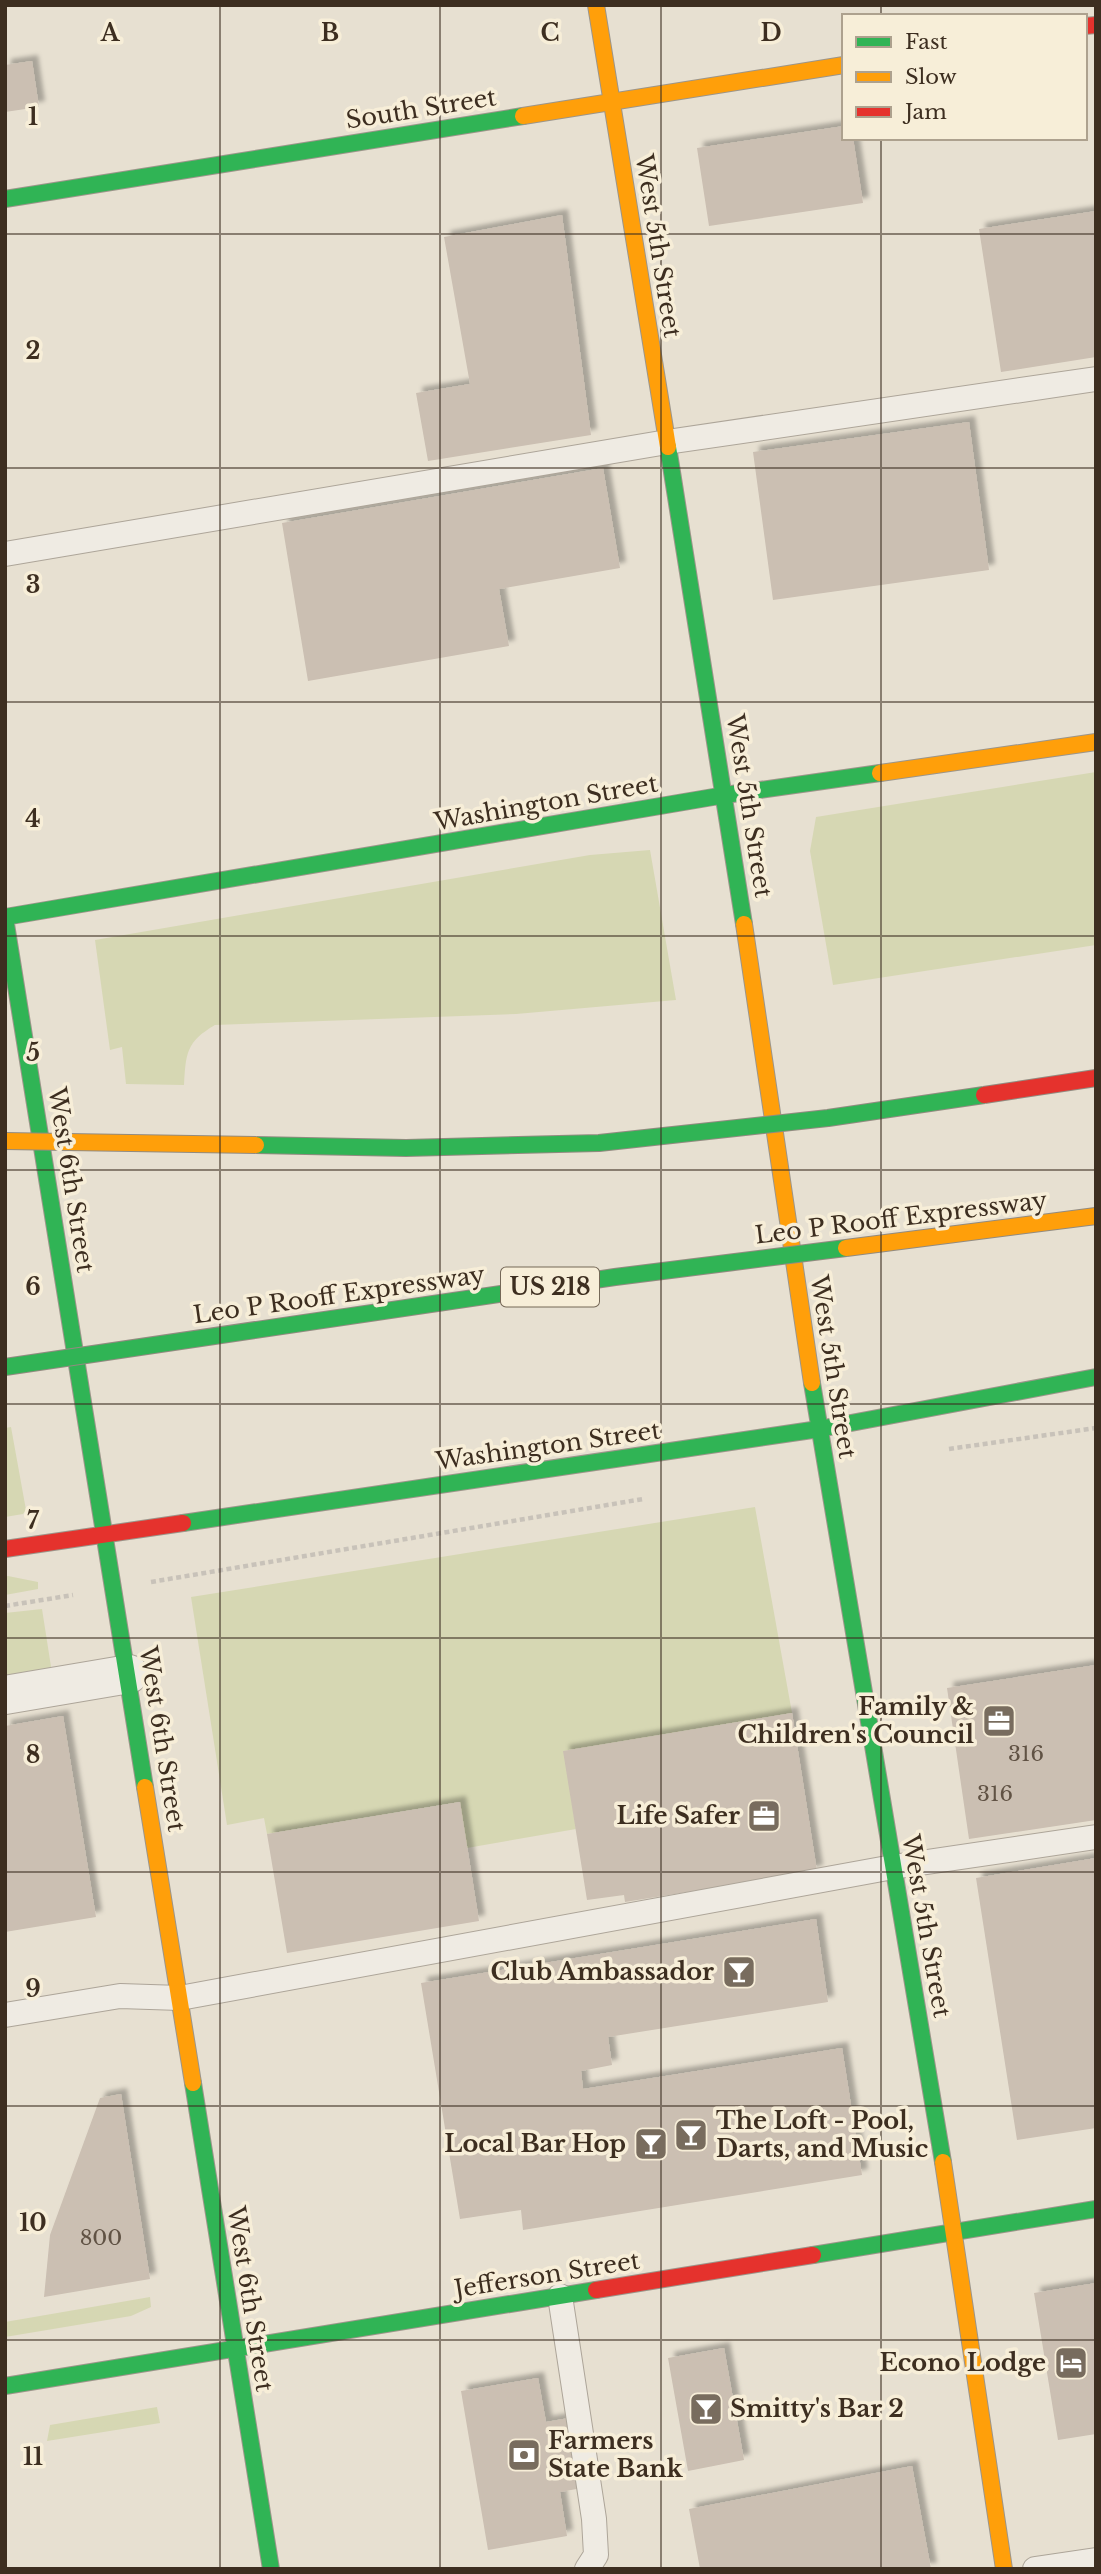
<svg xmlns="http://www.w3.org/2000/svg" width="1101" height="2574" font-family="'Libre Baskerville',serif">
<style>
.green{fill:#d6d7b3}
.building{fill:#cbbfb2;filter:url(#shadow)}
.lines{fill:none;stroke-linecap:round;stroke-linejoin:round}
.lane-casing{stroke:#ada599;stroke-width:26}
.street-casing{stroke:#ada599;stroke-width:40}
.fast-casing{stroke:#9c958a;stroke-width:18}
.slow-casing{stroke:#9c958a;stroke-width:18}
.jam-casing{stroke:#9c958a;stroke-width:18}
.path{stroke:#c8c2b9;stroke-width:4.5;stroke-dasharray:5 3.5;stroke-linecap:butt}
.lane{stroke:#efebe3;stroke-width:24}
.street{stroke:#efebe3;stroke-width:38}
.fast{stroke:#30b455;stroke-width:16}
.slow{stroke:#ff9f0a;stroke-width:16}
.jam{stroke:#e5322d;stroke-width:16}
.fast-bridge-casing{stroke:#928b80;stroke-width:18;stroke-linecap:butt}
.slow-bridge-casing{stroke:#928b80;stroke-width:18;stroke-linecap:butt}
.jam-bridge-casing{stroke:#928b80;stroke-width:18;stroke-linecap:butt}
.fast-bridge{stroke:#30b455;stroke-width:16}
.slow-bridge{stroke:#ff9f0a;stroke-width:16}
.jam-bridge{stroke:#e5322d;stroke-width:16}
.grid{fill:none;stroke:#3d2e20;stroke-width:2;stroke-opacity:0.55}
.labels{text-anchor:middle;stroke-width:7;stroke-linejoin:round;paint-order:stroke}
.number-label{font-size:21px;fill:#605244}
.shield{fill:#f7eed8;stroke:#756857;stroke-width:2}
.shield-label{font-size:23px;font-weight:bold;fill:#3d2e20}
.street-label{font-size:24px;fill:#3d2e20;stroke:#f7eed8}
.poi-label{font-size:24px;font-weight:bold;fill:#3d2e20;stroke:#f7eed8;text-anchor:end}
.grid-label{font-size:23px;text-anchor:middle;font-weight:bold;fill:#3d2e20;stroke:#f7eed8;stroke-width:7;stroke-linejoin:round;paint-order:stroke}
</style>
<defs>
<filter id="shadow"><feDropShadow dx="6" dy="-6" stdDeviation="2" flood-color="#0004"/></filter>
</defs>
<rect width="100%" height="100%" fill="#e7e0d1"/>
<path class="green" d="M1096,772V945L833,985L810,851L816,817Z
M650,850L676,1000L516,1014L215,1025C186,1042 186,1053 184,1085L126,1084L122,1047L110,1050L95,940L590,855Z
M11,1427L26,1510L23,1514L5,1517V1428Z
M755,1507L792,1713L564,1751L576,1829L467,1848L459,1802L267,1834L264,1818L227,1825L191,1597Z
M8,1576L38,1582V1589L5,1595V1577Z
M42,1609L52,1673L5,1680V1613Z
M150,2297L151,2307L131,2316L5,2337V2322Z
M157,2407L160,2423L47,2441L50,2425Z"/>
<path class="building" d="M32,61L39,107L5,112V65Z
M844,126V138H853L863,203L709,226L697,148Z
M1096,211V357L1001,372L979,229Z
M562,215L591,435L428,461L416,393L470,384L444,237Z
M969,422L989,570L773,600L753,452Z
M603,468L620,568L499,589L509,646L308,681L282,523Z
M1096,1665V1820L969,1839L947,1688Z
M792,1713L817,1871L625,1902L624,1895L587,1900L563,1751Z
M63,1716L96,1917L5,1932V1726Z
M460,1802L479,1921L287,1953L267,1834Z
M1096,1858V2128L1017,2140L976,1878Z
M816,1919L828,2002L608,2037L612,2065L581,2071L583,2089L842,2048L862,2175L523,2230L521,2210L460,2219L421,1983Z
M121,2094L150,2279L44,2297L50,2235L100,2098Z
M1096,2283V2434L1058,2440L1034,2293Z
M724,2348L744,2460L688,2471L668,2358Z
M538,2378L546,2422L569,2418L582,2488L560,2492L567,2536L488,2550L461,2391Z
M912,2466L931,2569H700L689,2509Z"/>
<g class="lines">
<defs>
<path id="lane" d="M5,554L667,442L1096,379
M5,2015L120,1996L180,1998L893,1867L1096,1837
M560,2296L594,2519L596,2555L587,2569
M1035,2569L1096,2560"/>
<path id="street" d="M5,1695L129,1674"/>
<path id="fast" d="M5,199L523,116
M668,447L744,924
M5,917L725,795L880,773
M5,918L145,1787
M812,1383L943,2162
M183,1523L819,1429L1096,1377
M193,2083L271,2569
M813,2255L1096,2209
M5,2386L596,2290"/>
<path id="slow" d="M596,5L668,447
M523,116L844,65
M880,773L1096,742
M744,924L812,1383
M145,1787L193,2083
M943,2162L1004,2569"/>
<path id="jam" d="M1085,26L1096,25
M5,1549L183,1523
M596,2290L813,2255"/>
</defs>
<use href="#lane" class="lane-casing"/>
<use href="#street" class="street-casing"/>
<use href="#fast" class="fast-casing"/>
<use href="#slow" class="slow-casing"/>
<use href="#jam" class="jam-casing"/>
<path class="path" d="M949,1449L1096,1428
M151,1582L643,1499
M5,1606L73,1595"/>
<use href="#lane" class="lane"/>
<use href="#street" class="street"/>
<use href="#fast" class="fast"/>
<use href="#slow" class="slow"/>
<use href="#jam" class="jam"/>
<defs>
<path id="fast-bridge" d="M256,1145L406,1148L599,1143L828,1118L984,1095
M5,1367L615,1277L846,1248"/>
<path id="slow-bridge" d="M5,1141L256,1145
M846,1248L1096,1216"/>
<path id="jam-bridge" d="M984,1095L1096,1078"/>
</defs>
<use href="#fast-bridge" class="fast-bridge-casing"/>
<use href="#slow-bridge" class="slow-bridge-casing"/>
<use href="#jam-bridge" class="jam-bridge-casing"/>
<use href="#fast-bridge" class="fast-bridge"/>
<use href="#slow-bridge" class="slow-bridge"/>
<use href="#jam-bridge" class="jam-bridge"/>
</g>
<path class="grid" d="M220,5V2569M440,5V2569M661,5V2569M881,5V16M881,138V2569M5,234H1096M5,468H1096M5,702H1096M5,936H1096M5,1170H1096M5,1404H1096M5,1638H1096M5,1872H1096M5,2106H1096M5,2340H1096"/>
<defs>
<symbol id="office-square" viewBox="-11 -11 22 22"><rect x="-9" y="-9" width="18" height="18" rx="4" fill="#786c5e" stroke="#f7eed8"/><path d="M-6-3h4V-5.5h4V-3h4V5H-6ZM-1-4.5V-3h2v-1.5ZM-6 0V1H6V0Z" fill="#fff"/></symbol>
<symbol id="bar-square" viewBox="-11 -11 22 22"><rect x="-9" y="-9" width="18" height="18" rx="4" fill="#786c5e" stroke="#f7eed8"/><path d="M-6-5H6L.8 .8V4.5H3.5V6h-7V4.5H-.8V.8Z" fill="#fff"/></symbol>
<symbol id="hotel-square" viewBox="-11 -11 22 22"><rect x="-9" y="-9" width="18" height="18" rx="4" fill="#786c5e" stroke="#f7eed8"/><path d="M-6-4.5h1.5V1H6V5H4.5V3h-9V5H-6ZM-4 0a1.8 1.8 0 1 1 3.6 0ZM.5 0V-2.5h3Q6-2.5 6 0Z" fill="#fff"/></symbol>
<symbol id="bank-square" viewBox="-11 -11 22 22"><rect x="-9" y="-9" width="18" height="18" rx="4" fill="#786c5e" stroke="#f7eed8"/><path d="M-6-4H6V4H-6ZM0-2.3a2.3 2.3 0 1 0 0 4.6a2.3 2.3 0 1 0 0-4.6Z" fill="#fff"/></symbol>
</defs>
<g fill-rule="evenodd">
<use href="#office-square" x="980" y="1702" width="38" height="38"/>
<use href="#office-square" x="745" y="1797" width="38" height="38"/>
<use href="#bar-square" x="720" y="1953" width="38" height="38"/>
<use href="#bar-square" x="672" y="2116" width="38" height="38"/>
<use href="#bar-square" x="632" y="2125" width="38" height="38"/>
<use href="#hotel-square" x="1052" y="2344" width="38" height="38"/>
<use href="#bar-square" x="687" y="2390" width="38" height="38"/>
<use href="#bank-square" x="505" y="2436" width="38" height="38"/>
</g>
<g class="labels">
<g class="number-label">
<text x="1026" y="1761">316</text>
<text x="995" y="1801">316</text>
<text x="101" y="2245">800</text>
</g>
<rect class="shield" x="501" y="1267.5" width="98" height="39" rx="5"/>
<g class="shield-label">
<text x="550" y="1295">US 218</text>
</g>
<g class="street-label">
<text transform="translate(421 109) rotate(-9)" y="8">South Street</text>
<text transform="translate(658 246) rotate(81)" y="8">West 5th Street</text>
<text transform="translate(546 803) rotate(-10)" y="8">Washington Street</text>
<text transform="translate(749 806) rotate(81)" y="8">West 5th Street</text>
<text transform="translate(71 1180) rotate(81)" y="8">West 6th Street</text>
<text transform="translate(901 1218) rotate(-7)" y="8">Leo P Rooff Expressway</text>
<text transform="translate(339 1295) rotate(-8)" y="8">Leo P Rooff Expressway</text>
<text transform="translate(833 1367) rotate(81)" y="8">West 5th Street</text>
<text transform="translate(548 1446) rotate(-8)" y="8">Washington Street</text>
<text transform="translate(162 1739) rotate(81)" y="8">West 6th Street</text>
<text transform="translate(926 1926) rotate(80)" y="8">West 5th Street</text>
<text transform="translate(547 2275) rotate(-9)" y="8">Jefferson Street</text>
<text transform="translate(250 2299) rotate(81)" y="8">West 6th Street</text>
</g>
<g class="poi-label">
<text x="974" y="1715">Family &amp;<tspan x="974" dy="28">Children's Council</tspan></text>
<text x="740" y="1824">Life Safer</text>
<text x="714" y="1980">Club Ambassador</text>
<text x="716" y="2129" text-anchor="start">The Loft - Pool,<tspan x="716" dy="28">Darts, and Music</tspan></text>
<text x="626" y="2152">Local Bar Hop</text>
<text x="1046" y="2371">Econo Lodge</text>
<text x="730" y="2417" text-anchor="start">Smitty's Bar 2</text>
<text x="548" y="2449" text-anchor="start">Farmers<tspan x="548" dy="28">State Bank</tspan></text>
</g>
</g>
<g class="grid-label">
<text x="110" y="41">A</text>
<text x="330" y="41">B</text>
<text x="550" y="41">C</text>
<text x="771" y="41">D</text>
<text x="33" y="125">1</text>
<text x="33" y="359">2</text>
<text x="33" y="593">3</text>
<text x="33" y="827">4</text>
<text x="33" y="1061">5</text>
<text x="33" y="1295">6</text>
<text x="33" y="1529">7</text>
<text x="33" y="1763">8</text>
<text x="33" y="1997">9</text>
<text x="33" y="2231">10</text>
<text x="33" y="2465">11</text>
</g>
<rect width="1101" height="2574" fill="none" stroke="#3d2e20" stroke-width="14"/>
<rect x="842" y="14" width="245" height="126" fill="#f7eed8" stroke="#ada18e" stroke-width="2"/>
<rect x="856" y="37" width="35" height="10" fill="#30b455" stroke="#ada18e" stroke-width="2"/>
<text x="905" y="49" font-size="21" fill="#3d2e20">Fast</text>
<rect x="856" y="72" width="35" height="10" fill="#ff9f0a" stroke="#ada18e" stroke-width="2"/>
<text x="905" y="84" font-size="21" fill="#3d2e20">Slow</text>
<rect x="856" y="107" width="35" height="10" fill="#e5322d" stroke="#ada18e" stroke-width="2"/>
<text x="905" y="119" font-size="21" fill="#3d2e20">Jam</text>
</svg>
